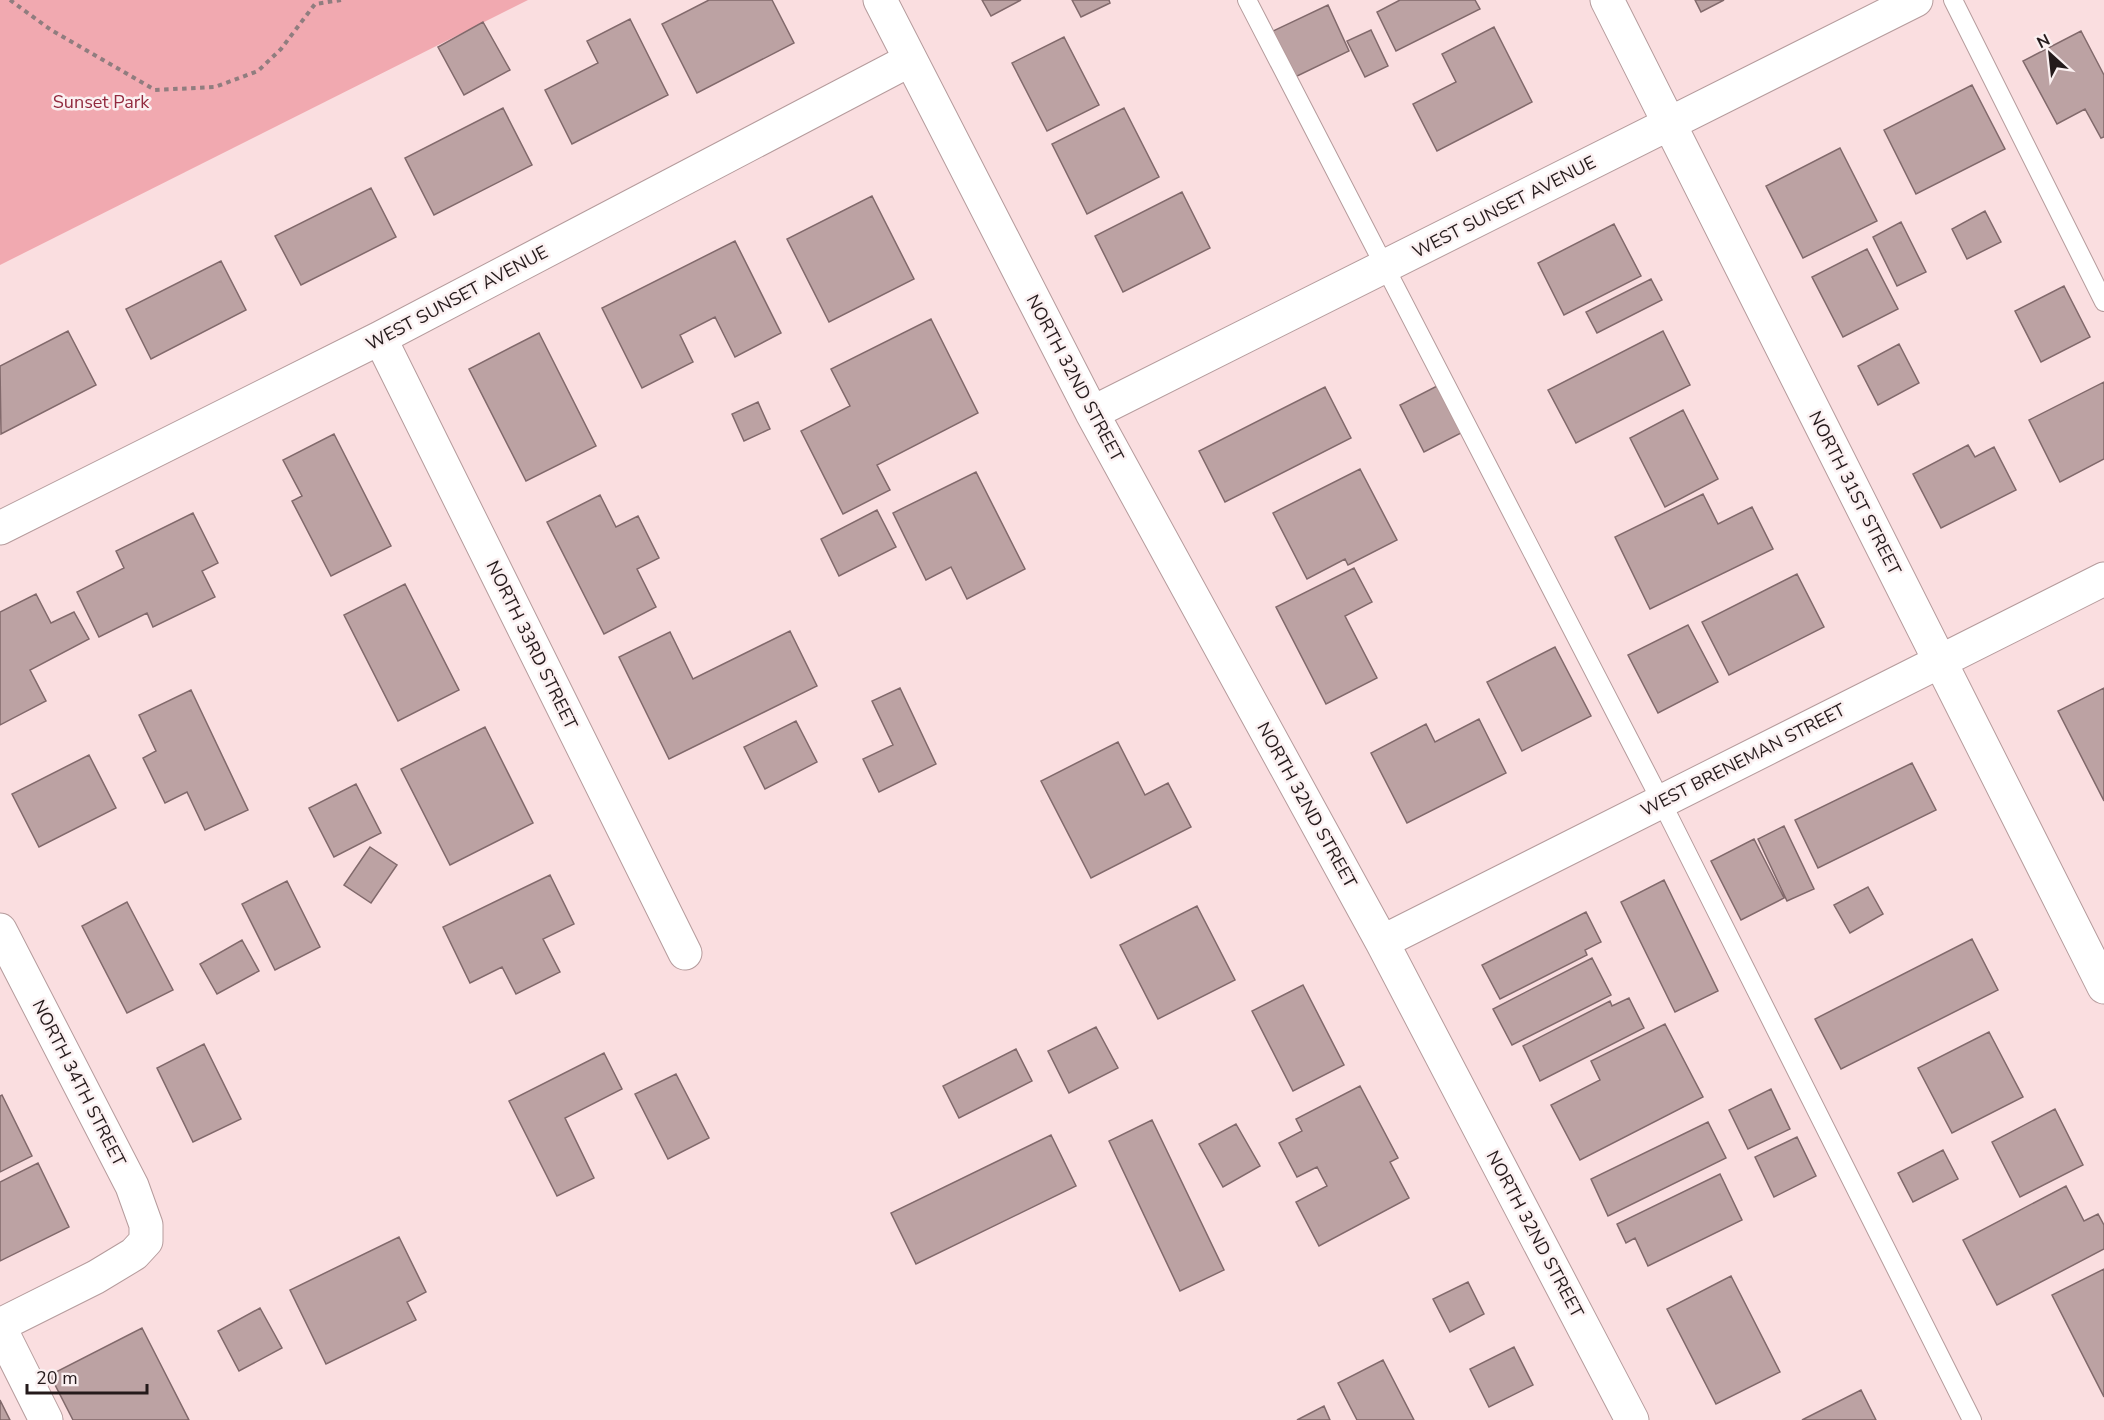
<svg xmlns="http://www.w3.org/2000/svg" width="2104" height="1420" font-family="'Nunito Sans',sans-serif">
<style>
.green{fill:#f1a9b0}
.building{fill:#bca2a3;stroke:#81696b;stroke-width:1.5}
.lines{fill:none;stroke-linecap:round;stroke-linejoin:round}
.lane-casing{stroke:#b59b9c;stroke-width:20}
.street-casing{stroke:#b59b9c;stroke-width:35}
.path{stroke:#907d7f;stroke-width:4;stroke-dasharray:4.5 4.5;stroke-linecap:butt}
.lane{stroke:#fff;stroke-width:18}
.street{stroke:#fff;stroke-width:33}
.labels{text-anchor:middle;stroke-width:5;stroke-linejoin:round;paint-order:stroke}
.park-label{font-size:18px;fill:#922a3f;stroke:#fbf0f1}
.street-label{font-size:18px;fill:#241a1b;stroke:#fbf0f1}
</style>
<rect width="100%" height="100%" fill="#fadee0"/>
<path class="green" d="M0,0H528L0,265Z"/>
<path class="building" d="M709,0H772L794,43L697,93L662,24Z
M982,0H1021L991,16Z
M1072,0H1109L1110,3L1081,17Z
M1400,0H1475L1480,9L1396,51L1377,12Z
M1695,0H1724L1701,12Z
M1328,5L1349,51L1291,79L1269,33Z
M630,19L668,95L572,144L545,90L598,63L587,41Z
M483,22L510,70L464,95L438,47Z
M1494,27L1532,102L1437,151L1413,104L1456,82L1442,54Z
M1371,30L1388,66L1365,77L1347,41Z
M2081,31L2104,75V137L2101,138L2085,109L2057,124L2023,61Z
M1064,37L1099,105L1047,131L1012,63Z
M1972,85L2005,149L1916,194L1884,130Z
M503,108L532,165L434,215L405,158Z
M1124,108L1159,177L1087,214L1052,144Z
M1840,148L1877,221L1803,258L1766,186Z
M371,188L396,237L301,285L275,236Z
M1182,192L1210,248L1123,292L1095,236Z
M872,196L914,279L829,322L787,239Z
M1985,211L2001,242L1967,259L1952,229Z
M1901,222L1926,272L1897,286L1873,237Z
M1614,224L1641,276L1564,315L1538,263Z
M735,241L781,333L735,357L715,317L680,335L693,362L642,388L602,308Z
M1867,249L1898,309L1843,337L1812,277Z
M221,261L246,310L151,359L126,309Z
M1651,279L1662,300L1597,333L1586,312Z
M2064,286L2090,337L2041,362L2015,311Z
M931,319L978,413L877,465L890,490L843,514L801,431L850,406L831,369Z
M68,331L96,385L1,434L0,366Z
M1663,331L1690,385L1576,443L1548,390Z
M539,333L596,446L526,481L469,369Z
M1899,344L1919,383L1878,405L1858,366Z
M2104,382V459L2060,482L2029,420Z
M1439,385L1463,432L1424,452L1400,405Z
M1325,387L1351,438L1225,502L1199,451Z
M758,402L770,429L744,441L732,414Z
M1683,410L1718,479L1665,507L1630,438Z
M334,434L391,546L331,576L292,501L302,496L283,460Z
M1968,445L1975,457L1994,447L2016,490L1941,528L1913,474Z
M1360,469L1397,540L1348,565L1345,559L1307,579L1273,513Z
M976,472L1025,569L967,599L951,567L926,580L893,513Z
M1703,494L1718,524L1752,507L1773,549L1650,609L1615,537Z
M600,495L616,527L638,516L659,558L637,569L656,607L604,634L547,522Z
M877,510L896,547L839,576L821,539Z
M193,513L218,563L202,571L215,597L153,627L147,613L99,637L77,592L124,568L116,551Z
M1354,568L1372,602L1345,616L1377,678L1326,704L1276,607Z
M1797,574L1824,627L1729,675L1702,622Z
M405,584L459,690L398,721L344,615Z
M36,594L51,623L74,612L89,639L30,670L46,701L0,725V612Z
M1688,625L1718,682L1658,713L1628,655Z
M790,631L817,686L669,759L619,657L670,632L693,679Z
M1555,647L1591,716L1522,751L1487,682Z
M900,688L936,764L879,792L863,759L893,745L872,701Z
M2104,688V801L2058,711Z
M191,690L248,810L205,830L187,792L165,803L143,758L156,751L139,715Z
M1479,719L1506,773L1407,823L1371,753L1426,724L1435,742Z
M796,721L817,762L765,789L744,747Z
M485,727L533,823L450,865L401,769Z
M1118,742L1145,795L1168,783L1191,827L1091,878L1041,781Z
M89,755L116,808L39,847L12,794Z
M1912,763L1936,810L1818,868L1795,820Z
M356,784L381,833L334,857L309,808Z
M1784,826L1814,889L1787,901L1758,839Z
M1754,839L1784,898L1741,920L1711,861Z
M370,847L397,865L371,903L344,885Z
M550,875L574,924L543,939L560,972L516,994L502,967L470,983L443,927Z
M1664,880L1718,991L1675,1012L1621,902Z
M287,881L320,947L275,970L242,904Z
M1868,887L1883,914L1850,933L1834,905Z
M127,902L173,990L127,1013L82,926Z
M1197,906L1235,980L1158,1019L1120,945Z
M1586,912L1601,942L1585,950L1587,955L1500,999L1482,965Z
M1972,939L1998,990L1841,1069L1815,1019Z
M242,940L259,971L217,994L200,964Z
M1592,958L1611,995L1512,1045L1493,1009Z
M1303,985L1344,1065L1293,1091L1252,1011Z
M1629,998L1644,1028L1540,1081L1523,1046L1610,1001L1612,1006Z
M1665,1024L1703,1097L1580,1160L1551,1105L1600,1080L1591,1061Z
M1096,1027L1118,1068L1069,1093L1048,1051Z
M1989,1032L2023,1097L1952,1133L1918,1068Z
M204,1044L241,1119L193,1142L157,1068Z
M1016,1049L1032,1081L959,1118L943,1086Z
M604,1053L622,1089L565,1118L594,1178L557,1196L509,1101Z
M676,1074L709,1138L668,1159L635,1094Z
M1360,1086L1398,1158L1390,1162L1409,1198L1319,1246L1296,1202L1327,1186L1317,1167L1297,1177L1279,1143L1302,1131L1296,1119Z
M1771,1089L1790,1129L1748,1149L1729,1110Z
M2,1095L32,1156L0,1172V1096Z
M2055,1109L2083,1165L2020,1197L1992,1142Z
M1152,1120L1224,1270L1180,1291L1109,1141Z
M1708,1122L1726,1158L1608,1216L1591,1179Z
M1236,1124L1260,1166L1223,1187L1199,1144Z
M1051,1135L1076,1186L916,1264L891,1213Z
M1797,1137L1816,1176L1774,1197L1755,1157Z
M1943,1150L1958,1179L1913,1202L1898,1173Z
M38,1163L69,1227L0,1261V1182Z
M1720,1174L1742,1220L1648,1266L1635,1238L1626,1243L1617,1224Z
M2066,1186L2084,1221L2098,1214L2104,1225V1249L1997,1305L1963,1240Z
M399,1237L426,1292L407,1302L416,1320L326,1364L290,1290Z
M2104,1269V1397L2052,1295Z
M1731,1276L1780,1372L1716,1404L1667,1309Z
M1468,1282L1484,1314L1450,1332L1433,1299Z
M260,1308L282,1348L239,1371L218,1331Z
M142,1328L189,1420H73L50,1375Z
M1514,1347L1533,1385L1489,1407L1470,1369Z
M1383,1360L1414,1420H1357L1338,1383Z
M1861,1390L1876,1420H1802Z
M0,1400L10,1420H0Z
M1324,1406L1330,1420H1297Z"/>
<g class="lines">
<defs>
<path id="lane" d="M1247,0L1661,801L1972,1420
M1953,0L2104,302"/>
<path id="street" d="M880,0L1092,413L1382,942L1632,1420
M1607,0L2104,987
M380,338L685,953
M1092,413L1916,0
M0,528L380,338L910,60
M0,930L132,1186L146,1225V1241L134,1254L96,1277L0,1325
M1382,942L2104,579
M0,1328L46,1420"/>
</defs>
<use href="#lane" class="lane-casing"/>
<use href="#street" class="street-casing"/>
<path class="path" d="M10,0L51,30L155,90L215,87L258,71L281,49L315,4L341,0"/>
<use href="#lane" class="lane"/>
<use href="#street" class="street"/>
</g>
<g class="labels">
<g class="park-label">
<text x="101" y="108">Sunset Park</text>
</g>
<g class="street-label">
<text transform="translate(1504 207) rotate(-27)" y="6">WEST SUNSET AVENUE</text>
<text transform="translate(457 298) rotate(-28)" y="6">WEST SUNSET AVENUE</text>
<text transform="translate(1075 378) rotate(62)" y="6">NORTH 32ND STREET</text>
<text transform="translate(1855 493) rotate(63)" y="6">NORTH 31ST STREET</text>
<text transform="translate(532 645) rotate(64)" y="6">NORTH 33RD STREET</text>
<text transform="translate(1743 760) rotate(-27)" y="6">WEST BRENEMAN STREET</text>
<text transform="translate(1307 805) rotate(61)" y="6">NORTH 32ND STREET</text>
<text transform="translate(79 1083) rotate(63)" y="6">NORTH 34TH STREET</text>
<text transform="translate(1535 1234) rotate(62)" y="6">NORTH 32ND STREET</text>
</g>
</g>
<g transform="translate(2050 54) rotate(333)" stroke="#fbf0f1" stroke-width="4.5" paint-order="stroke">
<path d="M0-4.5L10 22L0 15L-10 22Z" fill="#241a1b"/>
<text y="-9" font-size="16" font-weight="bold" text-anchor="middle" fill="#241a1b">N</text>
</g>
<path d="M27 1384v9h120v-9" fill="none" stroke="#241a1b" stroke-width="3"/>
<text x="36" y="1384" font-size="18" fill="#241a1b" stroke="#fbf0f1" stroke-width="4.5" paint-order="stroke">20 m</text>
</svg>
